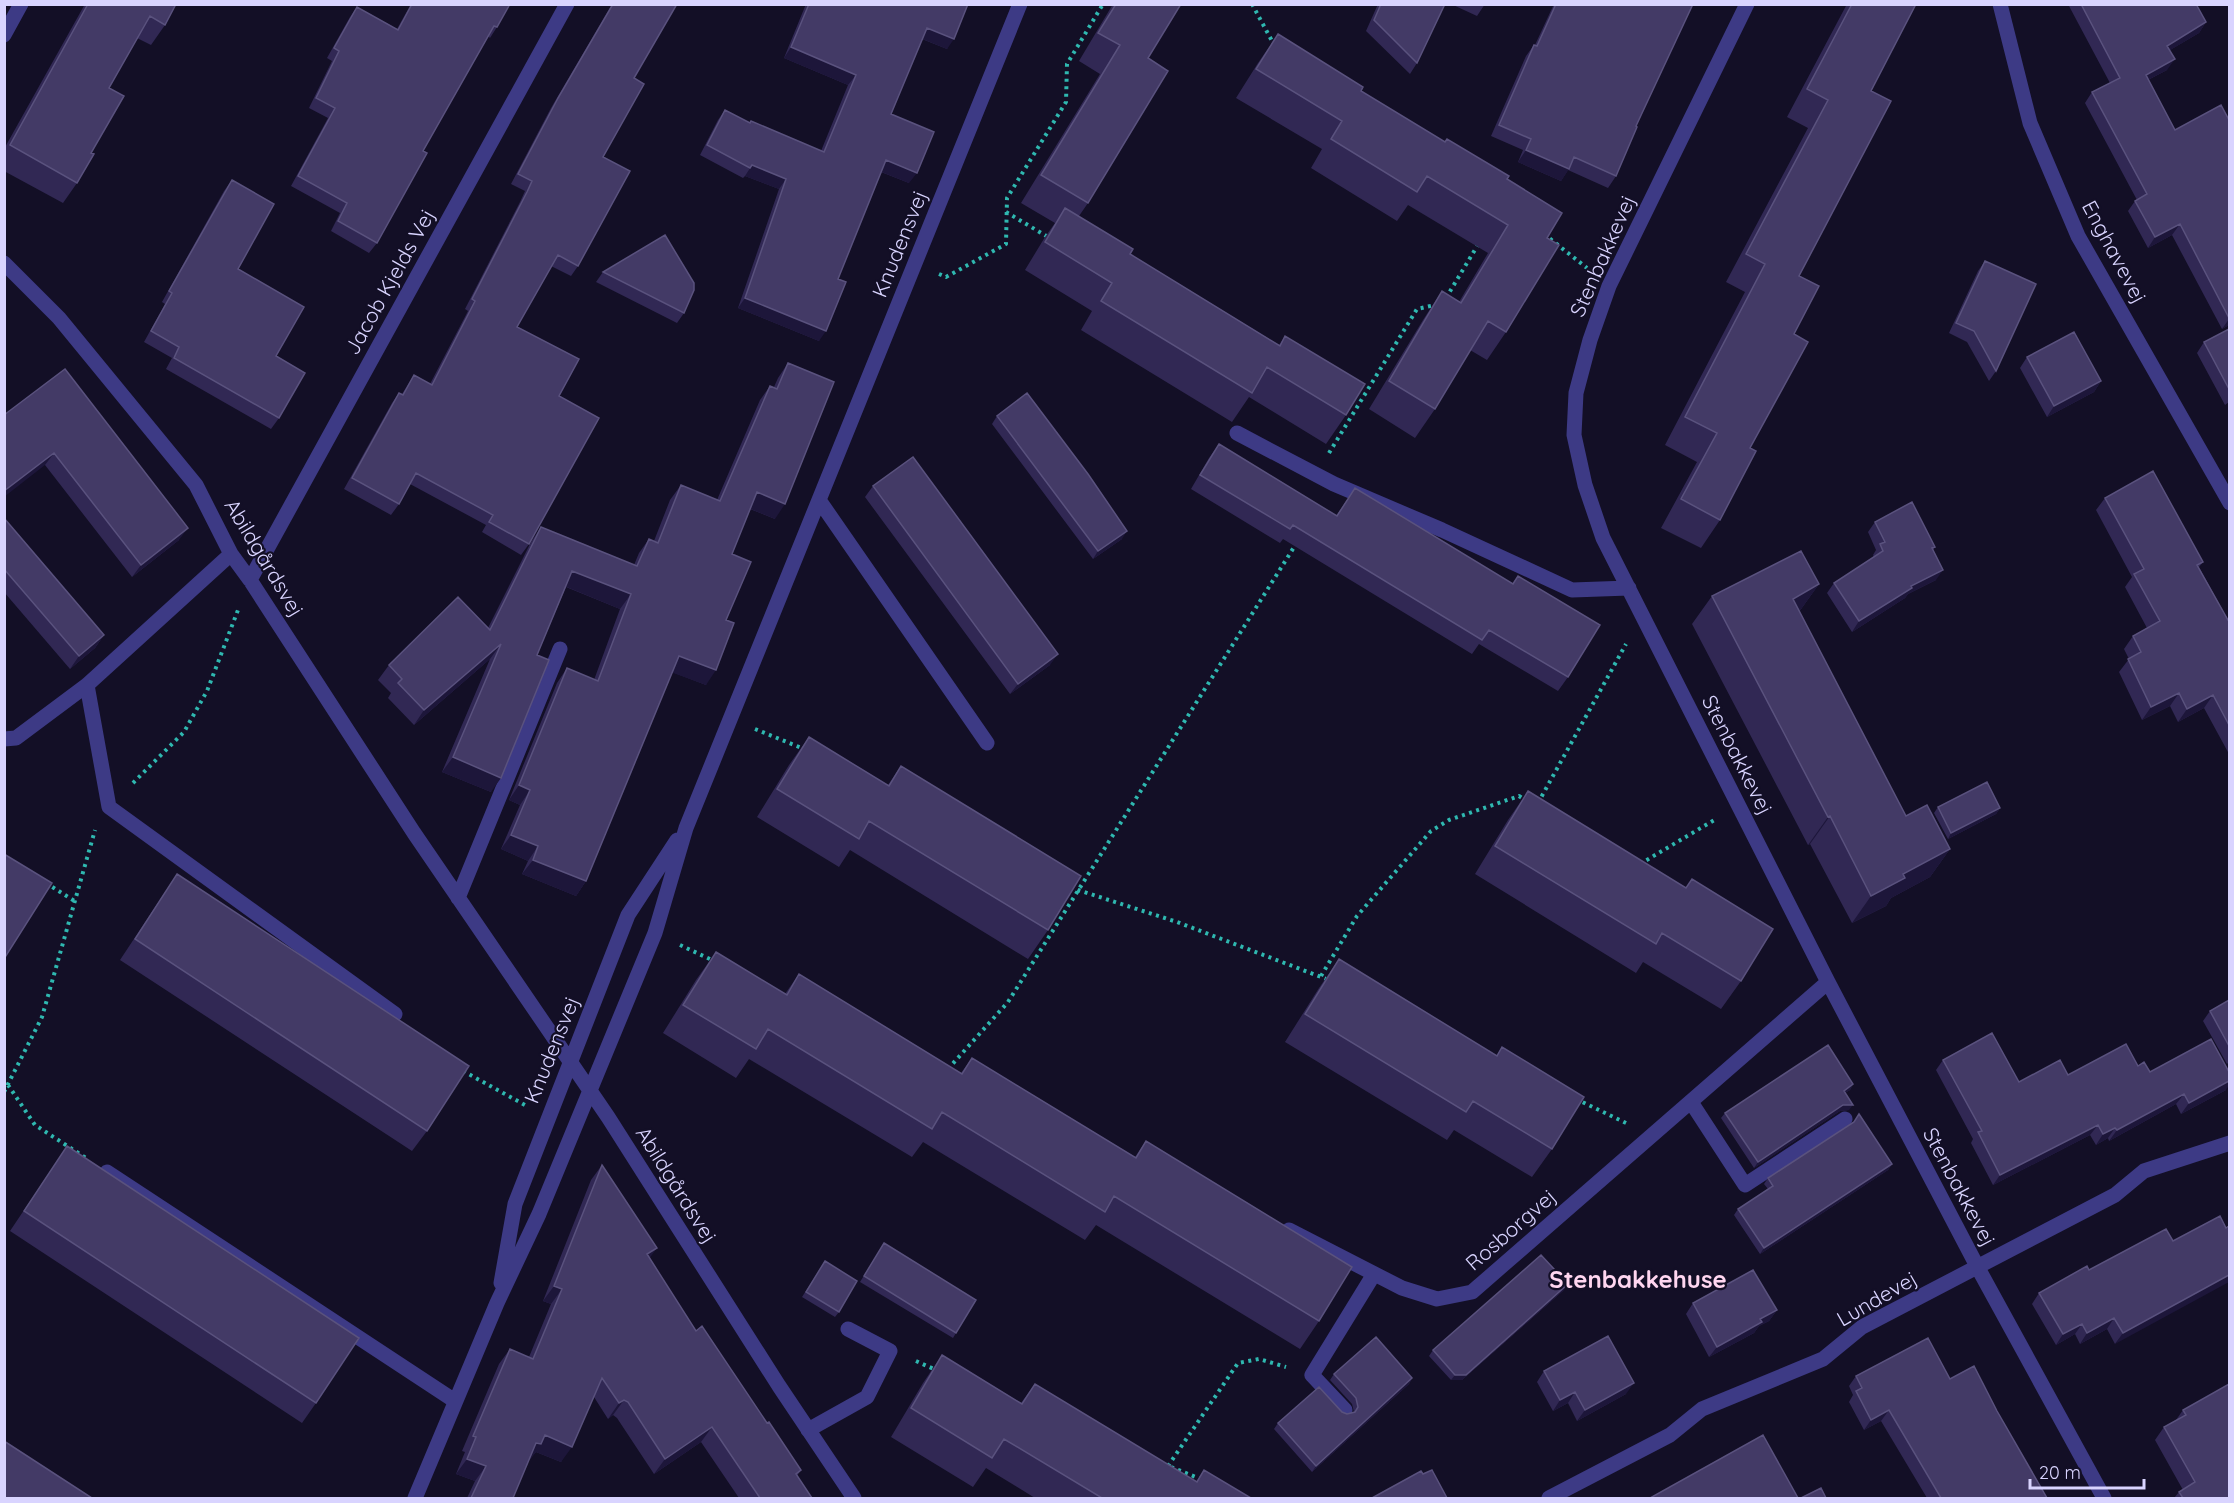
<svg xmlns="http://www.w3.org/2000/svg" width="2234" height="1503" font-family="Quicksand,sans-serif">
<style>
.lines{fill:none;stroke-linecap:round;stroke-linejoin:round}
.path{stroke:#2fb8b0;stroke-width:4;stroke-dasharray:3 4.5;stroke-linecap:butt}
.minor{stroke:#3d3a85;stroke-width:15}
.wall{fill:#312854}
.shaded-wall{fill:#1d163a}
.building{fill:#433a66;stroke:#5a527e;stroke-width:1.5}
.labels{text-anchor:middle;stroke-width:4.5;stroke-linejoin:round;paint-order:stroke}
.street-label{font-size:21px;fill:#d9d4ff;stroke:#130f26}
.quarter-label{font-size:24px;font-weight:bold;fill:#ffd6f0;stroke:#130f26}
</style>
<rect width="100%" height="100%" fill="#130f26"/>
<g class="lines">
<path class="path" d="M1252,4L1272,41L1276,43
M1006,212L1048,237
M1544,234L1587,268
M939,274L946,277L1006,244L1007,198L1066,102L1067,64L1103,4
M1446,298L1479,243
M1329,453L1417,309L1435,305
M755,729L804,749
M133,783L184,732L207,691L238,610
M1538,803L1626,644
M1640,864L1716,819
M46,883L76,902
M1071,886L1078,890L1177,922L1329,980
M680,945L714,961
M1321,976L1357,916L1431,831L1449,820L1519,796L1525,800
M948,1069L1008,1002L1296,544
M463,1071L525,1105
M8,1085L35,1125L86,1158
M4,1092L42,1017L95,830
M1576,1099L1626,1123
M916,1361L936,1370
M1168,1466L1238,1363L1259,1359L1286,1367
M1171,1467L1203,1480"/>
<path class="minor" d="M1747,4L1609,286L1590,340L1576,393L1574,435L1585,485L1603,538L1828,982L1978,1268L2104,1498
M2000,4L2030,123L2078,236L2230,503
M4,35L21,4
M4,263L59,318L196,485L231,554L250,580L414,833L608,1117L779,1386L854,1498
M1237,433L1334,484L1442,530L1572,590L1629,588
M819,500L987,743
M250,580L567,4
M87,685L109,807L395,1014
M4,739L16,738L87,685L231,554
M458,898L560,649
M1691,1102L1745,1185L1845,1119
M107,1172L455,1401
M1289,1230L1402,1288L1437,1299L1472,1292L1828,982
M501,1283L515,1204L628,915L677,840
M1345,1410L1312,1375L1374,1274
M808,1430L867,1397L890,1351L848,1329
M415,1498L497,1303L539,1214L655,933L686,828L1020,4
M1549,1498L1670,1435L1702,1409L1823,1359L1862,1327L2115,1195L2144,1171L2230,1143"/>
</g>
<path class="wall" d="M85,4H176L165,25L151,45L137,38L109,88L91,153L77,183L63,203L4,171V149Z
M411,4H510L497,27L490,38L488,36L423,151L377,243L369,253L331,231L340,213L291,186L328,118L309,108L332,61L327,58L350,17L357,7L397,29Z
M612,4H677L634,78L603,157L578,266L571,276L551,266L517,327L559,396L529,544L521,555L482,532L486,525L410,484L399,504L391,515L344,489L392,403L399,393L402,394L414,375L430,384L468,311L465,309L520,202L525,191L511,184L551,108Z
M806,4H968L947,49L922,39L891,114L909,183L881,172L838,279L819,341L738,308L779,189L745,176L743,178L700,155L718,120L725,110L750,123L821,151L848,85L784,58Z
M1113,4H1181L1148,58L1088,203L1079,216L1130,254L1279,345L1285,336L1346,415L1326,444L1249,397L1232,422L1081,330L1092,311L1025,270L1045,237L1055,223L1021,203L1100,74L1079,61Z
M1378,4H1441L1417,63L1410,74L1366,31Z
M1451,4H1485L1477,16Z
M1554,4H1693L1636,126L1616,176L1608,188L1568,170L1561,181L1518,162L1523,150L1491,136L1526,56L1534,45H1535Z
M1847,4H1916L1871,91L1799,276L1794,334L1750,448L1720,520L1701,548L1661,528L1697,462L1665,445L1745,292L1726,282L1808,128L1787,117Z
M2070,4H2196L2206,22L2199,33L2170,50L2167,70L2148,80L2175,130L2229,120V325L2222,329L2172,235L2148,248L2128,211L2135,201L2137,200L2085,103L2092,92L2110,83L2069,6Z
M1278,34L1361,91L1507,179L1547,238L1506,332L1487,360L1470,350L1435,409L1415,438L1369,409L1423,320L1442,291L1459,302L1488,253L1408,205L1397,221L1311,168L1322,149L1236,98L1258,63Z
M232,180L238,269L276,356L279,418L271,429L166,369L172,358L144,342L165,304L162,302L224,191Z
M1985,261L1996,371L1989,381L1967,342L1949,333L1978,271Z
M603,272L684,313L677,323L596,282Z
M2229,329V402L2225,405L2197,353L2204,342Z
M2027,357L2101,381L2094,392L2047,417L2020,368Z
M788,363L775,519L750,509L732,554L726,620L706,685L672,672L586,881L576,896L522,874L528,861L501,849L520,805L509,800L557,683L567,668L594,680L620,609L566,587L537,655L491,792L442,772L490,659L414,725L388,698L391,693L378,680L389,665L488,628L531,542L541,527L634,565L639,553L649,539L654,541L670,500L681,485L717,500L760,400L770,386L774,387L778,378Z
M4,415L179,540L132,577L45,465Z
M997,416L1122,539L1093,559L992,424Z
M1219,444L1336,516L1355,488L1512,584L1518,576L1568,677L1558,691L1479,644L1472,654L1283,539L1280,543L1191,489L1209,458Z
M873,486L1050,665L1010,694L865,497Z
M2105,498L2203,562L2199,567L2228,620L2229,619V754L2204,708L2178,722L2170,706L2142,720L2119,672L2129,659L2124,649L2133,636L2147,628L2125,587L2132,577L2096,510Z
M4,518L104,635L95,648L70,669L4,592Z
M1875,522L1935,547L1933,550L1936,580L1908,594L1905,598L1852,632L1827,593L1834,583L1874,557L1873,555L1876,550L1868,532Z
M1819,584L1799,612L1906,816L1950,849L1930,877L1891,898L1886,906L1852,923L1810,844L1808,845L1692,624L1712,596Z
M809,737L888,785L901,766L1048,930L1028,959L850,850L839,867L757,817L789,765Z
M1528,791L1686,888L1692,879L1741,981L1721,1009L1643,962L1636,973L1475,874L1508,820Z
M1938,807L2000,808L1996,814L1948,839L1934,813Z
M177,874L427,1131L412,1151L120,960Z
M716,952L785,994L799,974L961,1073L972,1058L1135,1157L1146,1141L1319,1321L1300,1349L1096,1225L1085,1240L923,1142L912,1157L749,1059L736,1078L663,1033L696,980Z
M1339,959L1496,1056L1502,1047L1552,1149L1532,1177L1454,1130L1447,1140L1285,1042L1319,988Z
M2229,1000V1062L2227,1064L2203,1021L2210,1011Z
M1943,1060L2019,1082L2138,1066L2150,1072L2226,1090L2181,1114L2176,1104L2109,1141L2108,1138L2096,1145L2090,1135L1993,1185L1971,1143L1973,1139L1936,1070Z
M1853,1084L1850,1090L1845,1093L1849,1110L1840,1111L1754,1168L1721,1118L1725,1113Z
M1859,1114L1892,1164L1888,1170L1760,1254L1734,1215L1738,1209L1768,1189L1764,1184L1768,1178L1853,1123Z
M67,1146L316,1403L302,1423L10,1231Z
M602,1165L649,1258L696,1331L767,1423L801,1470L797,1476L812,1498H739L701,1442L654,1474L617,1418L613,1415L608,1419L594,1397L561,1462L536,1452L529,1459L513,1498H516H467L475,1481L456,1474L465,1452L462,1451L499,1364L510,1349L529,1357L551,1304L543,1301L591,1180Z
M2220,1216L2115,1344L2107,1329L2080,1344L2075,1334L2056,1345L2032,1304L2039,1293L2089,1270L2173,1241Z
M884,1243L956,1333L953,1338L860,1282Z
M825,1261L839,1312L835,1317L802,1297Z
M1564,1290L1462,1380H1451L1429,1356L1433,1350Z
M1693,1303L1777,1310L1769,1321L1759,1326L1754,1333L1709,1357L1686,1314Z
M942,1355L1021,1403L1035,1384L1196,1482L1204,1470L1251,1498H1035L986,1468L973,1487L891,1437L923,1383Z
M1544,1371L1626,1394L1577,1421L1568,1403L1553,1411L1537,1382Z
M1334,1374L1412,1378L1409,1384L1312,1472L1274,1429L1278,1423L1342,1412L1347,1414L1354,1412L1352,1404L1330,1380Z
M1856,1376L1950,1379L1997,1411L2047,1498H1927L1881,1421L1864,1430L1849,1402L1853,1395L1849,1386Z
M2183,1410L2229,1498H2174L2179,1492L2183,1490L2155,1440L2164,1427L2176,1420Z"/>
<path class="shaded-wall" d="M2206,22L2199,33L2160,56L2167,46Z
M927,28L954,39L947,49L920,38Z
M791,47L856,75L848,85L784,58Z
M2175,59L2167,70L2138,85L2146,75Z
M1526,150L1569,169L1561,181L1518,162Z
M886,160L917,173L909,183L879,171Z
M752,165L786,179L779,189L745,176Z
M2180,224L2172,235L2148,248L2155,237Z
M745,298L826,331L819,341L738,308Z
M2229,319V325L2222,329Z
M2101,381L2094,392L2047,417L2054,406Z
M54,453L45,465L4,497V491Z
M757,492L785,504L775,519L746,507Z
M188,528L179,540L132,577L141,565Z
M1127,531L1122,539L1093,559L1098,551Z
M1943,570L1936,580L1908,594L1905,598L1852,632L1859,621L1911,586Z
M572,571L631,594L620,609L562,585Z
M1819,584L1799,612L1793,599Z
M104,635L95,648L70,669L79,656Z
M501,644L490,659L414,725L424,710Z
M1058,654L1050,665L1010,694L1018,684Z
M679,656L716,670L706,685L668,671Z
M2179,693L2170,706L2142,720L2151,707Z
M2213,695L2204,708L2178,722L2187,709Z
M453,757L501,778L491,792L442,772Z
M519,785L530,790L520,805L509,800Z
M2000,808L1996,814L1948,839L1951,833Z
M1830,816L1810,844L1808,845L1828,817Z
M511,835L538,846L528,861L501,849Z
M1950,849L1930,877L1891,898L1886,906L1852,923L1871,896L1903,874Z
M533,860L586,881L576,896L522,874Z
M2229,1081V1085L2226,1090L2181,1114L2189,1103Z
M1853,1084L1850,1090L1840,1096L1844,1091Z
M2184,1094L2176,1104L2109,1141L2117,1130Z
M1843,1105H1853L1849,1110L1840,1111L1754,1168L1758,1162Z
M2098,1125L2090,1135L1993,1185L2000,1175Z
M2115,1128L2108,1138L2096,1145L2103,1134Z
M1892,1164L1888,1170L1760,1254L1764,1248Z
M657,1248L646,1263L647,1254Z
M2229,1275V1282L2115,1344L2123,1333Z
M1568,1284L1564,1290L1462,1380H1451L1455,1375Z
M554,1286L562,1289L551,1304L543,1301Z
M1777,1310L1769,1321L1759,1326L1754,1333L1709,1357L1717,1347L1760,1319Z
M2114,1318L2107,1329L2080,1344L2087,1333Z
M2082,1324L2075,1334L2056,1345L2063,1334Z
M1412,1378L1409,1384L1312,1472L1316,1466Z
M1634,1383L1626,1394L1577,1421L1585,1410Z
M1575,1392L1568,1403L1553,1411L1560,1400Z
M624,1400L613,1415L608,1419L619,1403Z
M1889,1410L1881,1421L1864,1430L1871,1420Z
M712,1427L701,1442L654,1474L665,1459Z
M545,1435L572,1447L561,1462L536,1452L530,1460L526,1458L536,1443Z
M467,1459L486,1466L475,1481L456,1474Z"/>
<path class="building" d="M88,4H176L165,25L150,16L109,88L124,96L91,153L94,154L77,183L10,145Z
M412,4H510L497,27L494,26L423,151L427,153L377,243L338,221L347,203L298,176L335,108L316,98L339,51L334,48L357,7L398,30Z
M613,4H677L634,78L644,84L603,157L630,171L578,266L558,255L517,327L579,359L559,396L599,418L529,544L489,522L493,515L416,473L399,504L352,478L399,393L403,395L414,375L432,385L475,301L472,299L527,192L532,181L518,174L558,98Z
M809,4H968L954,39L927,28L891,114L934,132L917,173L886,160L838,279L846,282L826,331L745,298L786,179L752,165L750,168L707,145L725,110L750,123L751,121L824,152L856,75L791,47Z
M1116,4H1181L1148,58L1168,71L1088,203L1041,175L1120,45L1098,33Z
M1381,4H1441L1444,6L1417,63L1374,20Z
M1556,4H1693L1636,126L1637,127L1616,176L1574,157L1569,169L1526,150L1531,139L1499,125L1534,45L1537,46Z
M1852,4H1916L1871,91L1891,101L1799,276L1819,286L1794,334L1808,342L1750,448L1756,451L1720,520L1681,499L1717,433L1685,417L1765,264L1746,254L1828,100L1807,89Z
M2081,4H2196L2206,22L2167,46L2175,59L2146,75L2175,130L2221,105L2229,120V318L2180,224L2155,237L2135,201L2147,194L2092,92L2120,78Z
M1278,34L1363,87L1361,91L1445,142L1447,139L1509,176L1507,179L1562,213L1547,238L1559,245L1506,332L1488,321L1435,409L1389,381L1442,291L1461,303L1508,225L1427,176L1417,192L1331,139L1342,121L1256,69Z
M232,180L274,204L238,269L304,307L276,356L305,373L279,418L174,358L179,347L151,331L172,293L169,291Z
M1065,208L1133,249L1130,254L1280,346L1285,336L1365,384L1346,415L1267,367L1252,393L1101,301L1112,283L1045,242Z
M665,235L694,283V290L684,313L603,272Z
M1985,261L2036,284L1996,371L1974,331L1956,323Z
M2229,329V389L2204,342Z
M2074,332L2101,381L2054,406L2027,357Z
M788,363L834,382L785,504L757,492L732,554L751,562L726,620L734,623L716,670L679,656L586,881L533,860L538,846L511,835L530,790L519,785L567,668L598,681L631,594L572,571L537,655L549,660L501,778L453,757L501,644L424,710L398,683L402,679L389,665L458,597L490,630L541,527L637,566L649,539L658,543L681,485L720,501L770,386L777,389Z
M65,369L188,528L141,565L54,453L4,491V415Z
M1027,393L1088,474L1127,531L1098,551L997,416Z
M1219,444L1337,516L1355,488L1513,584L1518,576L1600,625L1568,677L1489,630L1482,640L1293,525L1290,529L1200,475Z
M913,457L1058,654L1018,684L873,486Z
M2153,471L2203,562L2197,565L2228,620L2229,619V725L2213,695L2187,709L2179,693L2151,707L2128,659L2141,652L2133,636L2160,621L2134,574L2144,569L2105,498Z
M1912,502L1935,547L1932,548L1943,570L1911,586L1912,588L1859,621L1834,583L1883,551L1880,544L1885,542L1875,522Z
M4,518L104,635L79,656L4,569Z
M1801,551L1819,584L1793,599L1906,816L1927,805L1950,849L1903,874L1905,878L1871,896L1830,816L1828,817L1712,596Z
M809,737L889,786L901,766L1081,876L1048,930L869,821L859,839L777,789Z
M1987,782L2000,808L1951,833L1938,807Z
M1528,791L1686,888L1692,879L1773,929L1741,981L1662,933L1656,944L1495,846Z
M4,854L52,883L4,959Z
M177,874L469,1066L427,1131L135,939Z
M716,952L787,995L799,974L962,1074L972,1058L1136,1158L1146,1141L1352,1267L1319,1321L1114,1196L1105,1212L942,1112L932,1129L768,1029L756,1049L683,1005Z
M1339,959L1497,1056L1502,1047L1584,1097L1552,1149L1473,1101L1466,1112L1305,1014Z
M2229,1000V1046L2210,1011Z
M1992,1033L2019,1082L2060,1060L2068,1075L2126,1044L2138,1066L2144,1062L2150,1072L2211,1039L2229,1072V1081L2189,1103L2184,1094L2117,1130L2115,1128L2103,1134L2098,1125L2000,1175L1978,1132L1982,1131L1943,1060Z
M1828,1045L1853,1084L1844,1091L1853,1105H1843L1758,1162L1725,1113Z
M1859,1114L1892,1164L1764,1248L1738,1209L1773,1186L1768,1178L1854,1122Z
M67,1146L359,1338L316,1403L24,1211Z
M602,1165L657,1248L647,1254L696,1331L702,1326L767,1423L769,1422L801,1470L796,1474L812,1498H760L712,1427L665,1459L628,1402L624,1400L619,1403L602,1378L572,1447L545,1435L541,1444L536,1443L513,1498H516H471L486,1466L467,1459L476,1437L473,1436L510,1349L533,1359L562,1289L554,1286Z
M2220,1216L2226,1228L2229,1226V1275L2123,1333L2114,1318L2087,1333L2082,1324L2063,1334L2039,1293L2087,1266L2089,1270L2166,1229L2173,1241Z
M884,1243L976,1300L956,1333L864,1276Z
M1541,1255L1568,1284L1466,1375H1455L1433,1350Z
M825,1261L857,1281L839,1312L806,1292Z
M1753,1270L1777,1310L1760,1319L1762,1322L1717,1347L1693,1303Z
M1608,1336L1634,1383L1585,1410L1575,1392L1560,1400L1544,1371Z
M1376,1337L1412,1378L1316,1466L1278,1423L1319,1387L1342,1412L1347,1414L1355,1412L1358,1407L1356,1398L1334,1374Z
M1928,1338L1950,1379L1974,1366L1997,1411L2047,1498H1941L1889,1410L1871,1420L1856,1391L1862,1388L1856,1376Z
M942,1355L1022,1404L1035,1384L1197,1482L1204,1470L1251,1498H1102L1004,1439L992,1458L911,1408Z
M2229,1384V1498H2183L2179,1492L2195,1482L2164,1427L2186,1415L2183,1410Z
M1763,1435L1798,1498H1650Z
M4,1441L92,1498H4Z
M1432,1470L1447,1498H1372L1421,1471L1423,1474Z
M1821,1488L1826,1498H1801Z"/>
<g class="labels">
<g class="street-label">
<text transform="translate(900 244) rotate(-68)" y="7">Knudensvej</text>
<text transform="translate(2114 252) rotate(62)" y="7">Enghavevej</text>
<text transform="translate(1603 256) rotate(-66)" y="7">Stenbakkevej</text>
<text transform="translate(390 282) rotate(-61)" y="7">Jacob Kjelds Vej</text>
<text transform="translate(264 558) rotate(59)" y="7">Abildgårdsvej</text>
<text transform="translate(1737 755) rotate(63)" y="7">Stenbakkevej</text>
<text transform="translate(552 1050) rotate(-68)" y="7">Knudensvej</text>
<text transform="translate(676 1185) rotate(58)" y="7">Abildgårdsvej</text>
<text transform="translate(1959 1187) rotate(62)" y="7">Stenbakkevej</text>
<text transform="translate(1511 1230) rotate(-41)" y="7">Rosborgvej</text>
<text transform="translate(1877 1299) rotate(-30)" y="7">Lundevej</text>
</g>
<g class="quarter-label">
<text x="1638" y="1288">Stenbakkehuse</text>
</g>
</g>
<rect width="2234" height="1503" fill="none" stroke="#d9d4ff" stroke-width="12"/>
<path d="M2030 1479v9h114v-9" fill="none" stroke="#d9d4ff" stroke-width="3"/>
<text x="2039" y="1479" font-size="18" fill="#d9d4ff" stroke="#130f26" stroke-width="4.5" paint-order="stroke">20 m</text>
</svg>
